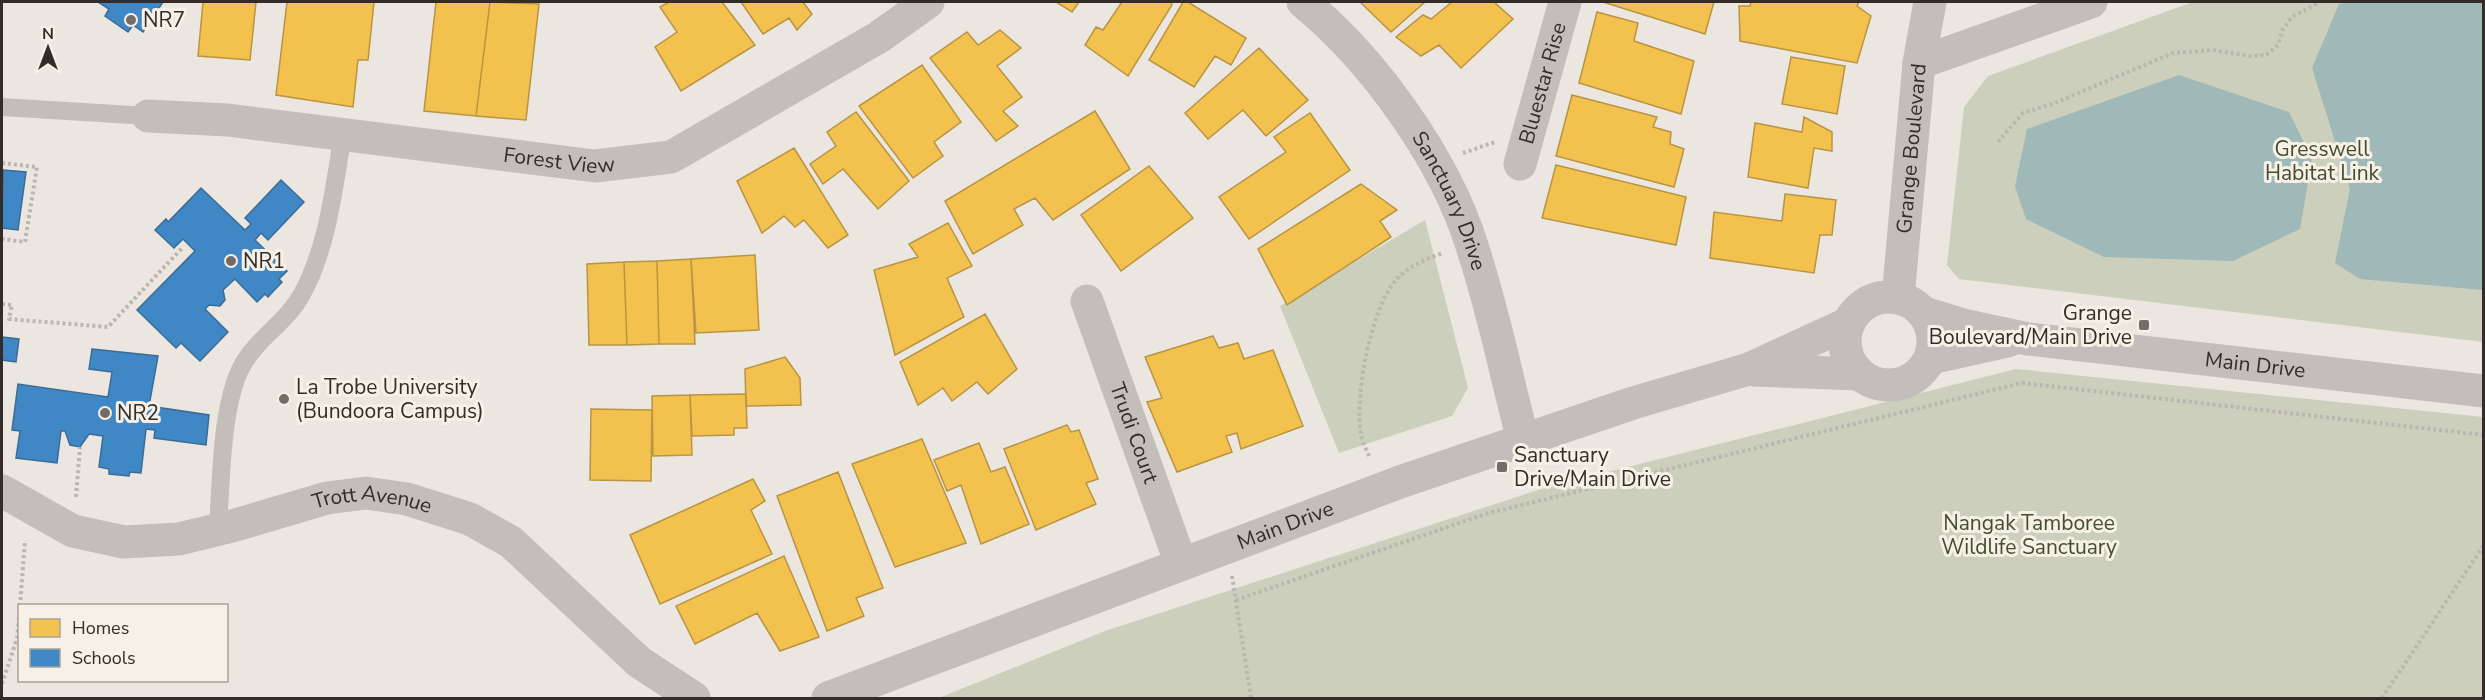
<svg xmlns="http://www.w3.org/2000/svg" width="2485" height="700" font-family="'Nunito Sans',sans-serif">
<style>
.green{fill:#cbcfbb}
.water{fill:#9fb9b9}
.homes{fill:#f2c14e;stroke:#b99443;stroke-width:1.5}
.schools{fill:#3f88c5;stroke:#3b6c96;stroke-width:1.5}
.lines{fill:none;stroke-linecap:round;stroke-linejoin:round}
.path{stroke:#bcb6b1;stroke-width:4;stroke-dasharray:3 3;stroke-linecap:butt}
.service{stroke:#c3beb9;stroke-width:18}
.minor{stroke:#c3beb9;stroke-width:33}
.poi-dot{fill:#736d68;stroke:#f7f0e7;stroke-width:2}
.labels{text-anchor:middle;stroke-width:6;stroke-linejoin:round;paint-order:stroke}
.poi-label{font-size:21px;fill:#332c28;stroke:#f7f0e7;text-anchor:start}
.street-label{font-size:21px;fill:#332c28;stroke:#f7f0e7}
.park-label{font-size:21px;fill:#424f2f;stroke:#f7f0e7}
</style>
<rect width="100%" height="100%" fill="#ebe6e0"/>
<path class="green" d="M2193,2H2483V342L1959,279L1947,265L1964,107L1988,76Z
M1425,220L1468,388L1452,416L1339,453L1280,306Z
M2016,369L2483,417V698H939L1105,631L1541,489Z"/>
<path class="water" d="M2350,2H2483V290L2360,279L2335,263L2350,189L2312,68L2339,4Z
M2179,75L2289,112L2312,159L2300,229L2233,261L2104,257L2026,219L2015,186L2027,129Z"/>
<path class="homes" d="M203,2H256L250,60L198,56Z
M287,2H374L368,60H358L353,107L276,95Z
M436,2H490L476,116L424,111Z
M490,2L539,4L526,120L476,116Z
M669,2H722L755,45L681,91L655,47L677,32L660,7Z
M741,2H803L812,14L797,30L789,18L763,34Z
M1056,2H1079L1072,12Z
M1122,2H1171L1172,5L1128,76L1085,45L1096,27L1103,30Z
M1183,2H1188L1246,38L1231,65L1215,56L1194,87L1149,60Z
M1360,2H1425L1391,32Z
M1452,2H1494L1513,19L1461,68L1439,45L1421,56L1396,37L1423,15L1431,19Z
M1603,2H1714L1705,34Z
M1751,2H1859L1857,6L1871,16L1857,63L1740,41L1739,6H1750Z
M1597,12L1638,23L1634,41L1694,61L1681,114L1579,83Z
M1000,30L1021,48L997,66L1022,97L1003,111L1018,126L996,141L930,58L967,32L978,45Z
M1259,48L1308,100L1266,136L1243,110L1208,139L1185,113Z
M1791,57L1845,66L1837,114L1782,104Z
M922,65L961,122L934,142L943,156L913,178L859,106Z
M1572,95L1657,117L1653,127L1671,132L1670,144L1684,149L1674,187L1556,156Z
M1095,111L1130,169L1053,220L1035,198L1014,209L1023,225L973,254L945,201Z
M856,112L909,181L878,209L843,169L823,184L810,164L836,146L827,132Z
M1310,113L1350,170L1249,239L1219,197L1286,152L1274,137Z
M1804,117L1832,132V151L1814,148L1808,188L1748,177L1755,123L1802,132Z
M794,148L848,235L828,248L804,220L795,227L784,216L762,233L737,181Z
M1556,165L1686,197L1676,245L1542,218Z
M1149,166L1193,218L1121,271L1081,215Z
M1361,184L1397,210L1380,221L1391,237L1287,305L1258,249Z
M1785,194L1836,200L1832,235H1820L1814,273L1710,258L1714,212L1782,221Z
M948,223L972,266L947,278L964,317L895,355L874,270L918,257L909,244Z
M755,255L759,330L696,333L691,259Z
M691,259L695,344H659L657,261Z
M657,261L659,344L627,345L624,262Z
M624,262L627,345H589L587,264Z
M985,314L1017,369L988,394L977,382L952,401L943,388L918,405L900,362Z
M1213,336L1219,348L1238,343L1244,359L1273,350L1303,426L1241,449L1237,433L1226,436L1232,452L1177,472L1147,402L1162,398L1145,357Z
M785,357L800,378L801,405L746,406L745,369Z
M746,394L747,428H734V435L692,436L690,395Z
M690,395L692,455L653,456L652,396Z
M591,409L652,410L651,481L590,480Z
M1067,425L1071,432L1079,430L1098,479L1086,483L1096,504L1036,530L1004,449Z
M922,439L966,543L895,567L852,464Z
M979,443L991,472L1005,467L1029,524L981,544L961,485L947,491L934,460Z
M838,472L883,588L856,598L864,616L827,631L777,496Z
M753,479L765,501L751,510L772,554L660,604L630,535Z
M784,556L819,637L780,651L757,613L695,644L676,606Z"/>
<path class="schools" d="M98,2H163L143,32L133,25L128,32L105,16L109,9Z
M3,170L26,172L18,230L2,228Z
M281,180L304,202L268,240L261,233L255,240L287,271L279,279L282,282L268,297L265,294L257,302L235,279L223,290L225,300L220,306L209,305L205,309L228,332L200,361L181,343L176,348L137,310L195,251L183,239L174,248L155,230L166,219L168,222L201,188L245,230L251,224L245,218Z
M2,337L19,339L16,362L2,360Z
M92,349L158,356L149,406L209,415L206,445L154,438L155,430L146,429L141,473L130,472L129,476L109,474V469L99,467L103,436L89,434L80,447L70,445L65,431H61L57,463L16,458L20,431L12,430L18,384L108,397L112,372L89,369Z"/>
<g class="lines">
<path class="path" d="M1998,142L2023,113L2055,103L2173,53L2212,50L2250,56L2266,55L2278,45L2283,29L2292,17L2320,2
M1463,153L1495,142
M2,163L37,167L25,242L2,239
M2,304L12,305L9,319L108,327L182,248
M1369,456C1366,449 1362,441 1361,434C1354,397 1371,308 1396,280C1407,267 1428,258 1443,253
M76,497L80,447
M1232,576L1251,698
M1236,600L1485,514L2022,383L2484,435
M20,606L25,540
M2,684L17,638L20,610
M2382,698L2484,545"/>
<path class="service" d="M2,107L148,116
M218,530C221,484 221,413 239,372C253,340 286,324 302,294C328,247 334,186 343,134"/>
<g class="minor">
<path id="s1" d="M1303,2C1373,59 1445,159 1472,246C1493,309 1506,375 1523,440"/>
<path d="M1919,63L2091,2"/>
<path id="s2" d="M148,116L228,120L595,166L671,157L879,37L928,2"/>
<path id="s3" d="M1520,164L1565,2"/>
<circle cx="1889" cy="341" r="44"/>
<path id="s4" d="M1898,298L1919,63L1930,2"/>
<path id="s5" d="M1087,301L1181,564"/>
<path id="s6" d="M1924,313L1967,326L2028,339L2484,391"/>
<path d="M1931,358L2008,341"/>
<path d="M1754,370L1859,374"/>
<path id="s7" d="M2,491L73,531L124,542L179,539L232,526L327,498L366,493L407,499L470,519L511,542L639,662L694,698"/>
<path id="s8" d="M828,698L1400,482L1633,403L1749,369L1849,323"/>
</g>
</g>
<g class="poi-dot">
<circle cx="131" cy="20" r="6"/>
<circle cx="231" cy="261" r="6"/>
<rect x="2138" y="319" width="12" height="12" rx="3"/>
<circle cx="284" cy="399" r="6"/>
<circle cx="105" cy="413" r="6"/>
<rect x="1496" y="461" width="12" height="12" rx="3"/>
</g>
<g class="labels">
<g class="poi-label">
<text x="143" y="27">NR7</text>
<text x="243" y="268">NR1</text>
<text x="2132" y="320" text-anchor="end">Grange<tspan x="2132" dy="24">Boulevard/Main Drive</tspan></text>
<text x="296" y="394">La Trobe University<tspan x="296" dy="24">(Bundoora Campus)</tspan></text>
<text x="117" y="420">NR2</text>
<text x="1514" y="462">Sanctuary<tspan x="1514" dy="24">Drive/Main Drive</tspan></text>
</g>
<g class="street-label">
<text dy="7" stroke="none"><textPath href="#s3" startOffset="84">Bluestar Rise</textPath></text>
<text dy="7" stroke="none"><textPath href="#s4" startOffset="150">Grange Boulevard</textPath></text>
<text dy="7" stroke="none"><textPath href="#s2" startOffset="414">Forest View</textPath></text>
<text dy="7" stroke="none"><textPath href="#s1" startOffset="250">Sanctuary Drive</textPath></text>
<text dy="7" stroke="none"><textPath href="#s6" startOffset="336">Main Drive</textPath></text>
<text dy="7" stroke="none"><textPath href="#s5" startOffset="140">Trudi Court</textPath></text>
<text dy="7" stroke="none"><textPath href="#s7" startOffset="388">Trott Avenue</textPath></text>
<text dy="7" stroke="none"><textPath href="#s8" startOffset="489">Main Drive</textPath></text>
</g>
<g class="park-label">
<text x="2322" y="156">Gresswell<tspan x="2322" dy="24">Habitat Link</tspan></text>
<text x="2029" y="530">Nangak Tamboree<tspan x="2029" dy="24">Wildlife Sanctuary</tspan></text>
</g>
</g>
<rect width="2485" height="700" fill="none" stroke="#332c28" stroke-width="6"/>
<rect x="18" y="604" width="210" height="78" fill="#f7f0e7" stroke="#a9a29b" stroke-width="1.5"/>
<rect x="30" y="619" width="30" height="18" fill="#f2c14e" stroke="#a9a29b" stroke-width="1.5"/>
<text x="72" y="634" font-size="18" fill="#332c28">Homes</text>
<rect x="30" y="649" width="30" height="18" fill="#3f88c5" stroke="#a9a29b" stroke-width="1.5"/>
<text x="72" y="664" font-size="18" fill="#332c28">Schools</text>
<g transform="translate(48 48)" stroke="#f7f0e7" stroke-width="4.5" paint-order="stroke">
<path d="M0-4.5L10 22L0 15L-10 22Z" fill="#332c28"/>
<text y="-9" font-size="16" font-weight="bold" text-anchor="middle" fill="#332c28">N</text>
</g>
</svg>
